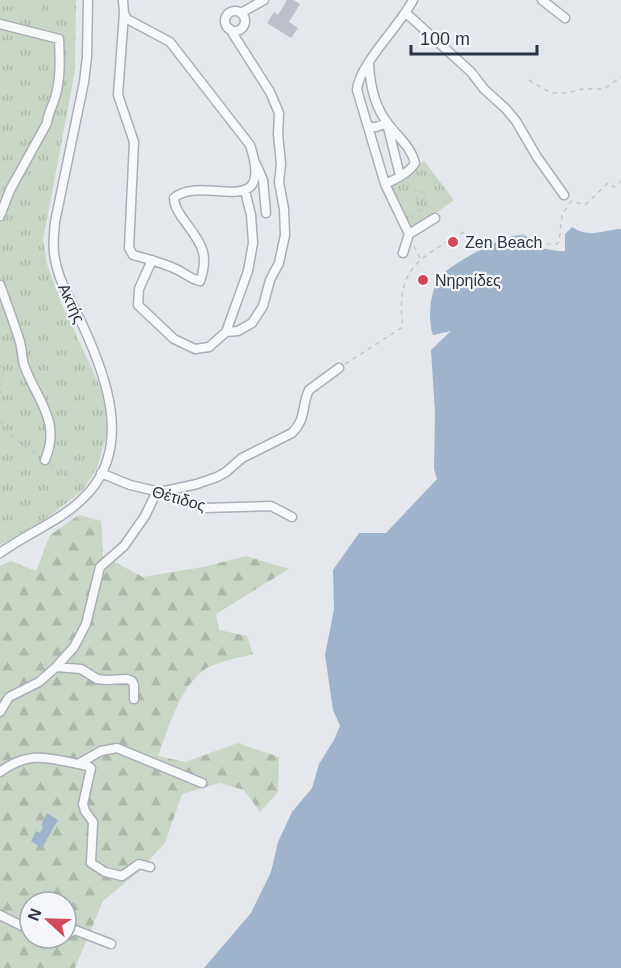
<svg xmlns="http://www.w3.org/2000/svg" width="621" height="968" font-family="Arial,sans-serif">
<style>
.grass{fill:url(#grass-tufts)}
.forest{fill:url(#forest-firs);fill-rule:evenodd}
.pitch{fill:#c9d6c5}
.water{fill:#9fb4cc}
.building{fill:#bbc0ca}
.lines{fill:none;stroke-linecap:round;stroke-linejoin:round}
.minor-casing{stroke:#a9aeb7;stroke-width:11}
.path{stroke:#c2c5cb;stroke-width:1.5;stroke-dasharray:4.5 4.5;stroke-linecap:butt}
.minor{stroke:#f7f8fa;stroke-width:8}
.poi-dot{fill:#d1495b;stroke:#f4f6f9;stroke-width:2}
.labels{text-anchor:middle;stroke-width:4.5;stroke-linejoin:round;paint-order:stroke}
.poi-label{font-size:16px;fill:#2b3445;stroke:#f4f6f9;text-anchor:start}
.street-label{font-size:16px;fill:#2b3445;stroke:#f4f6f9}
</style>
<defs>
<pattern id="grass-tufts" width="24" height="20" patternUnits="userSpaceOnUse" patternTransform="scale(1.5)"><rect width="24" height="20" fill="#c9d6c5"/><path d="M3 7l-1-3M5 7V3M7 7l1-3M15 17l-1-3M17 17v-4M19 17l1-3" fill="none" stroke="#adb8ab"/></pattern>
<pattern id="forest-firs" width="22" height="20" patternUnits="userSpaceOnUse" patternTransform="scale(1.5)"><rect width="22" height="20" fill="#c9d6c5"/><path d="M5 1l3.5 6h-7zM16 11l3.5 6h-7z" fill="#adb8ab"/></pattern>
</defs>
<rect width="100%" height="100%" fill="#e4e7ec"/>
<path class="grass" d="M0,0H76L75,71L43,240L47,264L59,298L103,393L107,433L97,468L82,491L44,520L0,545Z
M424,161L454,200L414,229L388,187Z"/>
<path class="forest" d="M79,515L101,521L103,556L143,577L203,567L246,556L289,569L216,614L219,630L247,636L253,654C240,658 214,662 204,670C180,687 168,729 158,756L185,762L238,743L279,757L278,792L260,812L244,790L219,783L182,794L165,843L138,872L103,901L75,968H0V566L11,561L36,571L50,535ZM30,902H66V938H30Z"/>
<path class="pitch" d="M0,0H44L40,14L0,4Z"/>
<path class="water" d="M572,227C591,239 601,230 621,229V968H204L251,913L271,872L278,842L292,812L312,788L319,764L334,740L340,726L333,710L325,655L334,609L333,570L359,533H386L437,479L434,469L435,413L431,350L451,331L433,335C427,319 430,286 443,274C455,262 504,235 521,235C530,235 534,242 539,249C548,248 556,252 565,251V234Z
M47,813L58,820L42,848L31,841L36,831L40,833L43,827L41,825Z"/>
<path class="building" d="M287,0H293L300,4L289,22L298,28L291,38L267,23L274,12L278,15Z"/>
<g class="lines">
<defs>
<path id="minor" d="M123,0L124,13L127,19L170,42L250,145C276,224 202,173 174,198C174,205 177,210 181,216C198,240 211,251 200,281C191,279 186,274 178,270C164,263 148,259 133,255L129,248L134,142L118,95L124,13
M542,0L565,18
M225 21a10 10 0 1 1 20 0a10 10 0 1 1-20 0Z
M241,13L264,0
M406,13L471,72L484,89L506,109L516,121L537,157L564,195
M0,24L59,39C60,59 61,81 54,101C51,109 48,114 47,123L10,190L0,216
M369,64C370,85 375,108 389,125C399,138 411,147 415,163C409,173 396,179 385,184
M368,127H376L387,123L400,176
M256,164L263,180L266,213
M409,234L435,218
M403,253L409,234L385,184L357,90C359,64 400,26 413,0
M152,260L139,289L138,305L174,339L195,349L209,347L226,332L248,271L253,243L251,215L245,191
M0,285C7,304 14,323 20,342C22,349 22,358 24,365C36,399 62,421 45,460
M226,332L238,331L252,323L263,306L270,280L279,263L285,235L284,209L279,182L281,164L278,134L279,113L270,92L230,29
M101,473L130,485L160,492L205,508L271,506L292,517
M160,492L197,484L217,477L226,472L242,458L292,433C307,418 301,406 309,390L339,368
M0,553C30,531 65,520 90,491C131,443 106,376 83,326C73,304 59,283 55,259C52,247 54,234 55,222L84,82L87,57L88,0
M56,667L81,669L97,679L106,680L127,679L132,681L134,685V699
M0,712L9,697L39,682L56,667L74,647L86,624L100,567L124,546L145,516L157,491
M78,764L101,751L117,748L202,783
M0,772C32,748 53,760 88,766L91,768L83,804L85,811L93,822L91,863L105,872L122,876L139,864L150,867
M0,915L30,930
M66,934L75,930L111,944
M47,938L52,941L59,938"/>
</defs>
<use href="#minor" class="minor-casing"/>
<path class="path" d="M529,80L551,93H567L582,89H604L621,77
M407,182L416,191L417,200H424L425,195L423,192L416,191
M411,217L427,206L425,201
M521,235C533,237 543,244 555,245L559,242L562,215L571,201L585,205L608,183L614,187L621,181
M414,246L421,260
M0,364L3,374L0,394
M345,364L403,327C395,269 418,259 464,232
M0,420L12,437L37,455
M51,464L83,485"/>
<use href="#minor" class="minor"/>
</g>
<g class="poi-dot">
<circle cx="453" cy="242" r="6"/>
<circle cx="423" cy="280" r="6"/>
</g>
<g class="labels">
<g class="poi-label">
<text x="465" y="248">Zen Beach</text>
<text x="435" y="286">Νηρηίδες</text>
</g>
<g class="street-label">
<text transform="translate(72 303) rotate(65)" y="6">Ακτής</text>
<text transform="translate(179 498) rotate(16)" y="6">Θέτιδος</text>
</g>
</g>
<g transform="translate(48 920) rotate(292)"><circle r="28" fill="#f4f6f9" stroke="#a4a8b1" stroke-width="1.5"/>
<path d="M0-4.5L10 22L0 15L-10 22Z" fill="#d1495b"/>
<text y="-9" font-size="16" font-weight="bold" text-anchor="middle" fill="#2b3445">N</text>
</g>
<path d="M411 45v9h126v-9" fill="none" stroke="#2b3445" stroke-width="3"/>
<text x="420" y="45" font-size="18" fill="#2b3445" stroke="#f4f6f9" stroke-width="4.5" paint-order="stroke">100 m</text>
</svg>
